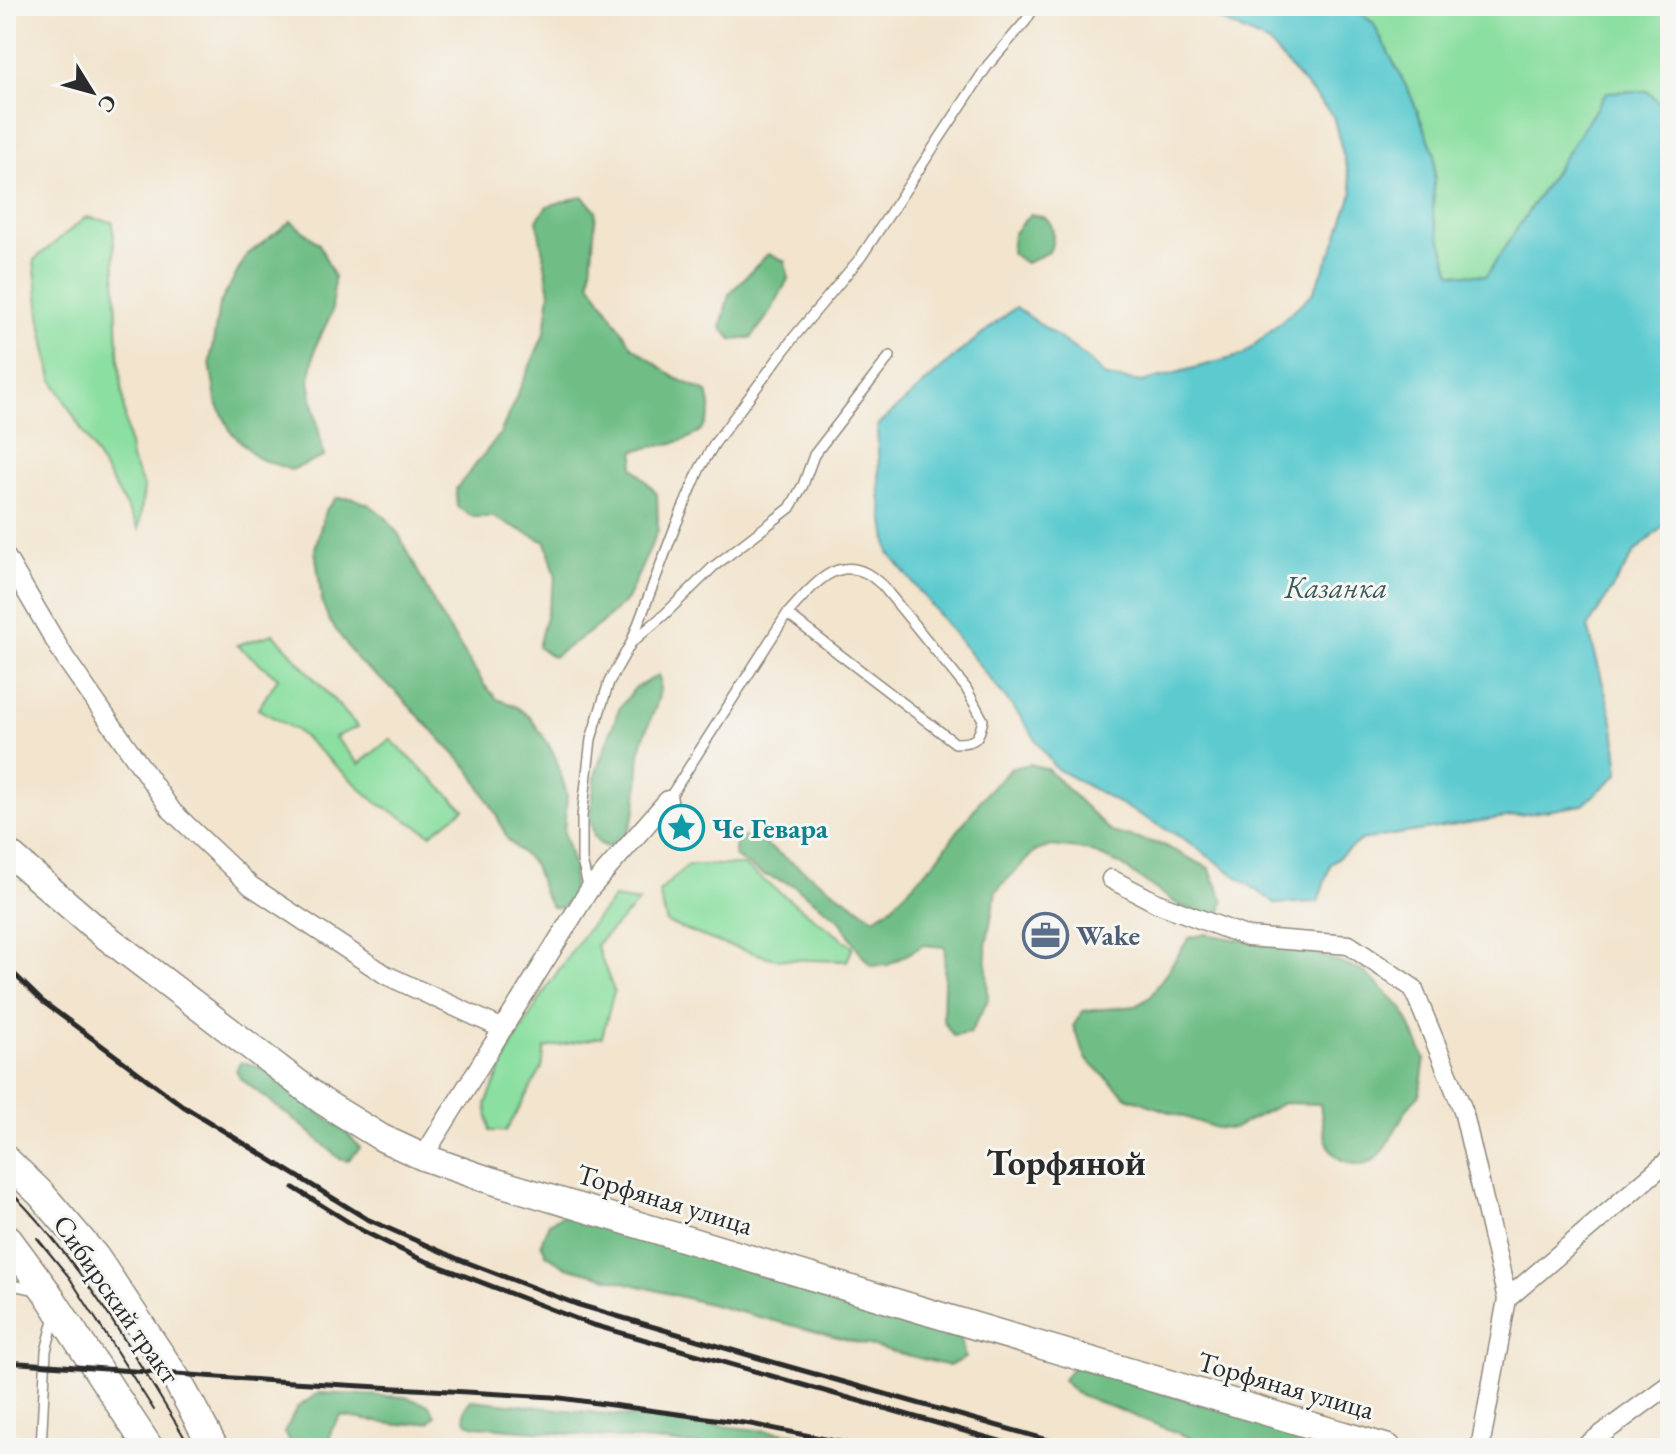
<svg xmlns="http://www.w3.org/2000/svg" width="1676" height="1454" font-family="'EB Garamond',serif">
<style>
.green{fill:#8bdfa0;stroke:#5b8566;stroke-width:2}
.forest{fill:#70be86;stroke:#4e7458;stroke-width:2}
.water{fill:#5ccacf;stroke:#447a7d;stroke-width:2}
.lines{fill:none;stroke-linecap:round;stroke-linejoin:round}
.lane-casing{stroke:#8e887c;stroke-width:12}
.street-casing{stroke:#8e887c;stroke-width:21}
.secondary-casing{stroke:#8e887c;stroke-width:29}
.primary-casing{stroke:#8e887c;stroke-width:31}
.lane{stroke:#fff;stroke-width:9}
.street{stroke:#fff;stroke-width:18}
.secondary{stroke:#fff;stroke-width:26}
.primary{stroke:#fff;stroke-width:28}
.tram{stroke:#2b2b2b;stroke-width:2}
.rail{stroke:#2b2b2b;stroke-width:5}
.labels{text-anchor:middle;stroke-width:6;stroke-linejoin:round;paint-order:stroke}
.culture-label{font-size:28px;font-weight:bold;fill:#0d838f;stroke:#f6f6f2;text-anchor:start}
.service-label{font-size:28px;font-weight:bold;fill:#4e5e75;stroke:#f6f6f2;text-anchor:start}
.street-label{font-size:28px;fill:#2b2b2b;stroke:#f6f6f2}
.water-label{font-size:30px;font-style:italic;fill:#3a5b5c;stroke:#f6f6f2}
.district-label{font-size:36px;font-weight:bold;fill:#2b2b2b;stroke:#f6f6f2}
</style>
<rect width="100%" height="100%" fill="#f6f6f2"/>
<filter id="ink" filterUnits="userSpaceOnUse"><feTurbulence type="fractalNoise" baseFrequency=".0125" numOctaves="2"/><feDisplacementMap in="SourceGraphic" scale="16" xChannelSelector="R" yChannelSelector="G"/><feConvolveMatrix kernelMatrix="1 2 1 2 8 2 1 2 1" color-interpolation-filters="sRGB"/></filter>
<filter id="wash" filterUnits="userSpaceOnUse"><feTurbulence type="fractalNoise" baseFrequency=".006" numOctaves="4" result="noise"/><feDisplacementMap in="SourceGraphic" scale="32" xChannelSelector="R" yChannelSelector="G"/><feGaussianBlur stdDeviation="1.8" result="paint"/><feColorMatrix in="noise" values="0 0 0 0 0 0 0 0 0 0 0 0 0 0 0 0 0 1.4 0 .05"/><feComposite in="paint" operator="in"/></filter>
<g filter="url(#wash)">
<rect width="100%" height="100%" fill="#f2e4cd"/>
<path class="green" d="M1352,6H1670V113L1647,91L1607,92L1486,276L1451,273L1433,214L1435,154L1411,96L1373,23Z
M86,217L113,222L118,348L124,409L131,459L144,487L139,529L52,379L41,322L34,260Z
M274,634L358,727L335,737L359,764L390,739L464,809L431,834L376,802L297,731L258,709L278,678L237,645Z
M688,865H743L853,947L847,961L775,959L723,944L667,923L659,892Z
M614,898L639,902L596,945L614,991L602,1037L545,1048L542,1068L506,1131H490L486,1104L510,1049L549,984L586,931Z"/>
<path class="forest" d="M582,196L596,210L590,282L632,346L675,378L707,392C708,398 711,405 710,411C706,445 661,444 635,450L633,467L657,494L658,530L627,600L599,625L553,657L538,647L556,577L546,542L493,517H473L457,507L456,489L500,434L545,332L550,292L537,220L547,206Z
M1030,214C1035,215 1040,216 1045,218C1056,225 1054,242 1049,252L1026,263L1011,253L1013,234Z
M291,221L319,244L334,277L332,312L316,345L309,382L324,457L291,470L257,458L231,432L216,401L210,362L219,305L247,255Z
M768,254L785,261L788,279L770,313L751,338L733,340L721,328L729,294Z
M336,498H353L370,505L386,518L399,535L439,613L485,686L497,699L515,706L530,717L547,742L556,759L567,794L564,832L574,869L572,897L562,908L552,907L543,892L534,865L508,840L496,814L470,770L395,691L358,661L329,620L322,602L315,549L325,511Z
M659,675C665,699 646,723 641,747C636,775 642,806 627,832C622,840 614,843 607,847L599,843L594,836L590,819L596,772L619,709L635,688Z
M1030,764L1047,769L1111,832L1163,845L1209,868L1224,901L1219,919L1180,906L1121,865L1087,850L1051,846L1034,852L996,891L986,946L988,1000L970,1033L953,1036L943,1020L945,947L924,945L888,965L871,966L861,954L839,919L793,885L762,874L734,856L737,839L753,836L874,918L889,909L934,863L986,793L1012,768Z
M1206,934L1313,953L1365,972L1403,1009L1425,1059L1419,1096C1395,1111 1387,1179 1348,1162C1347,1162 1337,1158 1337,1157C1323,1145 1323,1121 1320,1104L1283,1103L1233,1129L1216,1128L1127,1097L1087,1060L1073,1026L1083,1011L1136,1006L1151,996L1189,938Z
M241,1062L258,1066L348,1134L360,1148L348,1161L340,1159L306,1129L240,1078L236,1070Z
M564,1215L946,1331L961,1339L965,1358L949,1366L566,1267L546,1254L541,1243L549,1223Z
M1073,1366L1304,1435L1305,1444L1302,1448H1216L1075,1393L1063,1380Z
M318,1393L405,1397L429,1405L435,1416L429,1422L398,1425L341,1416L331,1430L329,1448H293L284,1433L297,1408Z
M471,1400L789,1433L798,1434L804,1441L802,1448H734L476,1426L467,1423C462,1413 464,1408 471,1400Z"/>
<path class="water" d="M1192,6H1352L1373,23L1411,96L1435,154L1433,214L1451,273L1486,276L1607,92L1647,91L1670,113V520L1635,552L1588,627L1614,726L1619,773L1583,805L1361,840L1331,863L1318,902L1276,904L1184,839L1055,768L1020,716L889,553L880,494L877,426L960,352L1016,307L1083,355L1106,377L1142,382L1243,355L1313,293L1334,246L1353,191L1333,116L1268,43Z"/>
</g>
<g filter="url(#ink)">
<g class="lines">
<defs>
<path id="lane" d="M631,643L675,527L700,468L715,443L794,337L861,257L988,65L1025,22L1035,6
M668,800L787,614L955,743C976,743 978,740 983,720L966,688L882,585C877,581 872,576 866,573C832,556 808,592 787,614
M589,890L582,861V817L591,739L609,682L631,643L665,614L713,567L790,508L803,485L814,455L890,356
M6,1284L38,1290
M41,1448L46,1351L55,1316"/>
<path id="street" d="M6,557L65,658L172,811L251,886L386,975L503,1029
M1111,879L1157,903L1248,937L1349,945L1413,988L1463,1110L1507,1299
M423,1157L589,890L668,800
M1480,1448L1507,1299L1670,1159
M1583,1448L1670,1384"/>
<path id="secondary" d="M6,851L100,932L322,1101L382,1138L423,1157L483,1178L938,1315L1388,1448"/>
<path id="primary" d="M6,1160L41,1194L95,1257L177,1380L214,1448
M6,1237L46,1291L149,1448"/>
</defs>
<use href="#lane" class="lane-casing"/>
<use href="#street" class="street-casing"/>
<use href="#secondary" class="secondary-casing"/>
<use href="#primary" class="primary-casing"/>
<use href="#lane" class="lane"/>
<use href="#street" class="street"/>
<use href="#secondary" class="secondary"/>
<use href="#primary" class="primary"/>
<path class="tram" d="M6,1187C83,1263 135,1357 191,1448
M37,1238L69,1277L154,1410"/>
<path class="rail" d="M6,966L42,1001L183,1106L367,1219L458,1259L576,1304L769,1361L1076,1448
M294,1188L363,1231L418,1258L590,1324L1024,1448
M6,1362L275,1381L553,1397L751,1424L869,1448"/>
</g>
</g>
<defs>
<symbol id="sight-ring" viewBox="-11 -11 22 22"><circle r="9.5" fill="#f6f6f2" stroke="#0f9aa8" stroke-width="1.5"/><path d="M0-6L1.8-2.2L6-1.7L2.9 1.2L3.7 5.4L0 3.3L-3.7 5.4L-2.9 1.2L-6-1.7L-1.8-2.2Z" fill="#0f9aa8"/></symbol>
<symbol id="office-ring" viewBox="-11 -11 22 22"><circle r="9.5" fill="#f6f6f2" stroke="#5c6f8a" stroke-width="1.5"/><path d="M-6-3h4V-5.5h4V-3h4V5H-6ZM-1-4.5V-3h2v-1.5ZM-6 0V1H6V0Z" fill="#5c6f8a"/></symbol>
</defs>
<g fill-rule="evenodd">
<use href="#sight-ring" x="656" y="802" width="51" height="51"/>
<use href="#office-ring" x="1020" y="910" width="51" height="51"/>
</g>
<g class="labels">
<g class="culture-label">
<text x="712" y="838">Че Гевара</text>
</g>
<g class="service-label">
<text x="1076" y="945">Wake</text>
</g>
<g class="street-label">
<text transform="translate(665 1199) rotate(17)" y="10">Торфяная улица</text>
<text transform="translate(117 1299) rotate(55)" y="10">Сибирский тракт</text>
<text transform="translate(1286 1385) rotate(16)" y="10">Торфяная улица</text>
</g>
<g class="water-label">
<text x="1336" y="598">Казанка</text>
</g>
<g class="district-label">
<text x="1066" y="1175">Торфяной</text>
</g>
</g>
<rect width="1676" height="1454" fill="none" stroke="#f6f6f2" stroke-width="32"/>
<g transform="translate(92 92) rotate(127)" stroke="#f6f6f2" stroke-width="6" paint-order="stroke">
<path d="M0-6L14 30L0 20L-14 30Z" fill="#2b2b2b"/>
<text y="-12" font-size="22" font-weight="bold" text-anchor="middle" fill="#2b2b2b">С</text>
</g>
</svg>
